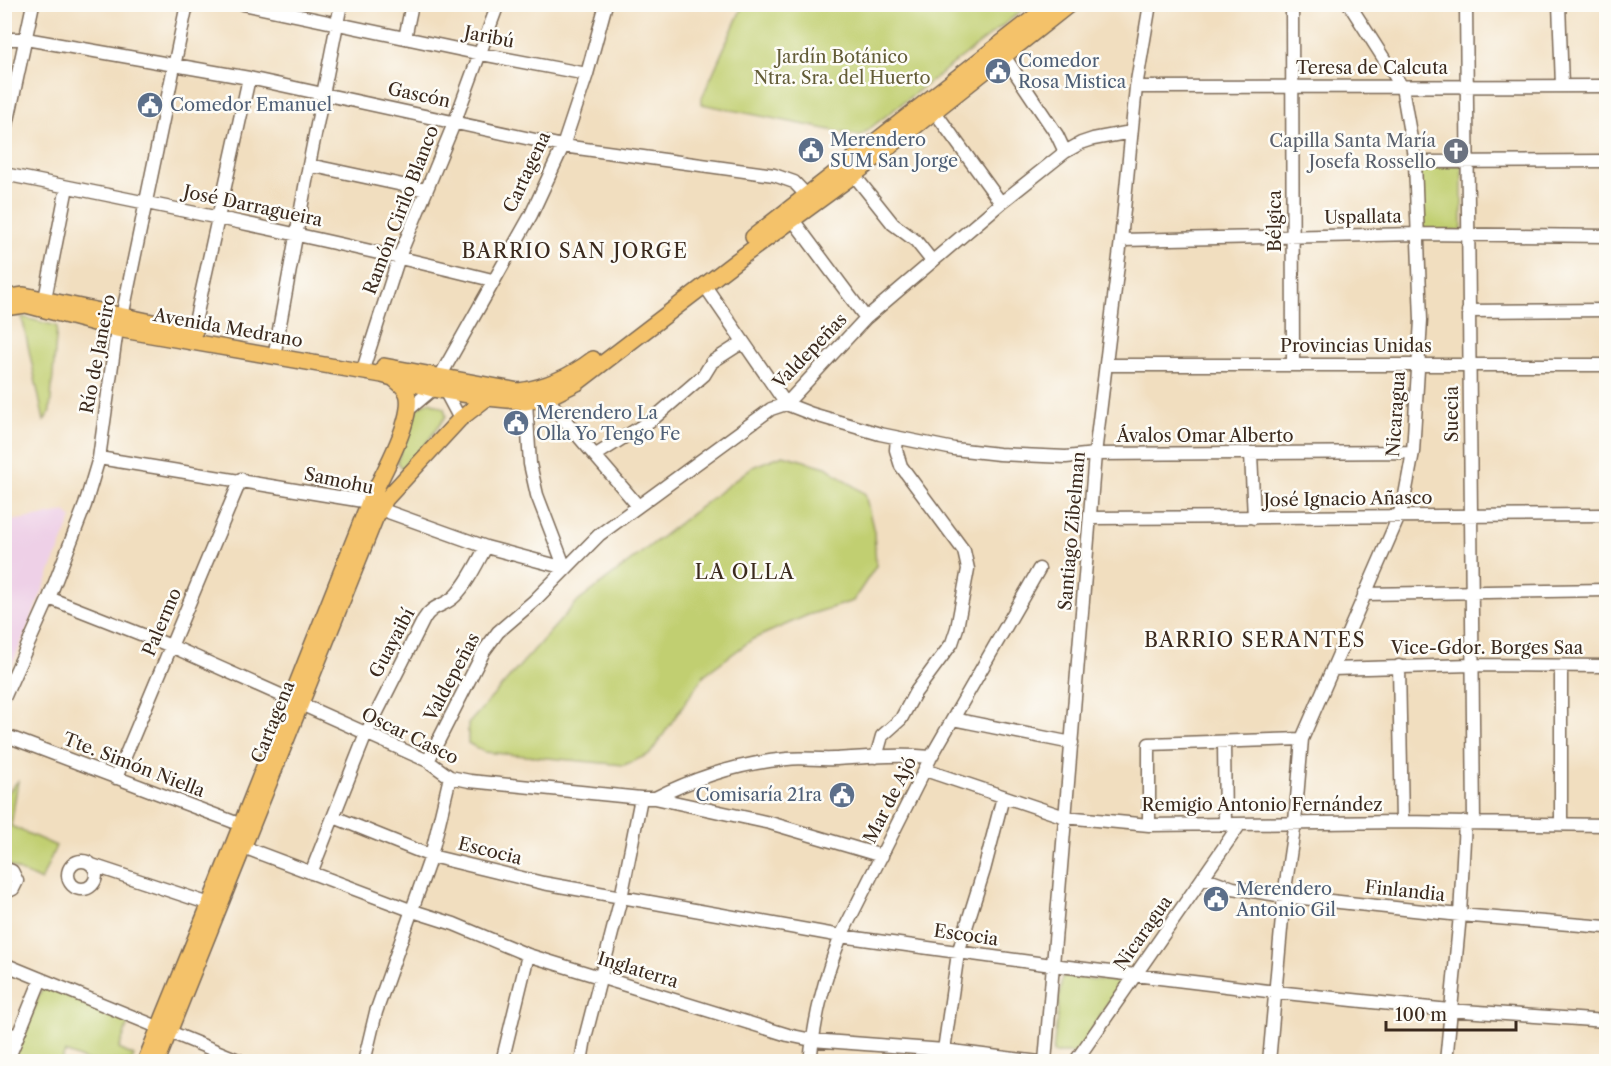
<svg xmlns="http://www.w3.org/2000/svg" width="1611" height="1066" font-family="'Libre Caslon Text',serif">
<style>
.built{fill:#eed0e7}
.green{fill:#c1cf71;stroke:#7e7c48;stroke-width:1.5}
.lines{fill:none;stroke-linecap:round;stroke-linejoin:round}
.minor-casing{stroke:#7b6956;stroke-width:15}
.major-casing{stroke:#7b6956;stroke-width:18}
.minor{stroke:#fff;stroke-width:12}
.major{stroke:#f4c26a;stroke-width:15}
.labels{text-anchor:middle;stroke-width:5;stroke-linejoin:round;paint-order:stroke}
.street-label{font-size:18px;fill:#3b2a1e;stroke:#fdfcf7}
.park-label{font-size:18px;fill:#635c37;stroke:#fdfcf7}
.service-label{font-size:18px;fill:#4e5e75;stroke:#fdfcf7;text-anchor:start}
.worship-label{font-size:18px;fill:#5b616d;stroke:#fdfcf7;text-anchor:end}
.neighbourhood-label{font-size:20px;letter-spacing:1.5px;fill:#3b2a1e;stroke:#fdfcf7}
</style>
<rect width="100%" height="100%" fill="#fdfcf7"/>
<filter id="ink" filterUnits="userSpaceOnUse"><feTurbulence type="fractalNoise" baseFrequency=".0167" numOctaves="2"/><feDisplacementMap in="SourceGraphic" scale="12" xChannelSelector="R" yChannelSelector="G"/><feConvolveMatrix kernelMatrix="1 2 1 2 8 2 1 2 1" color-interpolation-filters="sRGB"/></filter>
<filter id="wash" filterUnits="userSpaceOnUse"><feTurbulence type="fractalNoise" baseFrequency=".008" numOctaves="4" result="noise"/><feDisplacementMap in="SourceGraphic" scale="24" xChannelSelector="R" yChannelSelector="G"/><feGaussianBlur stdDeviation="1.35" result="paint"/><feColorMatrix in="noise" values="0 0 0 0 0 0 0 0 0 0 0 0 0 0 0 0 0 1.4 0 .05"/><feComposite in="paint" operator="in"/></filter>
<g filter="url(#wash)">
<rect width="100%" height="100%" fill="#f1debf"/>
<path class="built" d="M65,512L72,518L5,683V522Z"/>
<path class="green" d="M743,5V4L1029,5L860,136L701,104V100Z
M1462,165V231H1423L1419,166Z
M22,317L57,326L50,411L44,421Z
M430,402L444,408L446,416L407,469H402L397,462L415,411L422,405Z
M783,455L826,467L865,494L874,532L876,566L853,601L808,615L753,639L704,675L650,754L624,765L484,752L468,743V724L575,604L752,467Z
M18,781L11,826L56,846L41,881L5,864V796Z
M1062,976L1121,982L1077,1053H1053Z
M43,986L129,1021L119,1049L134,1056L132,1061H87L65,1052L61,1061L13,1062Z"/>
</g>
<g filter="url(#ink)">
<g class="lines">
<defs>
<path id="minor" d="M243,4L481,54L587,74
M1292,4L1293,364
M1466,4L1474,822
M1559,4L1562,86
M405,38L412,4
M4,39H26L249,78L563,146L774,175L794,182L812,201
M1004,56L1057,135L1065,152
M1136,87L1606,86
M935,112L1001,203
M4,139L33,4
M1415,162L1606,161
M309,165L426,190
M4,174C168,207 331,240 492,280
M854,175L893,224L916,241L932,261
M793,220L866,318
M1121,240L1419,234L1606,236
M705,286L786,404L812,414L880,434L954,449L999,454L1066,457L1095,454L1413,452
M45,299L67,187
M1468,311L1606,310
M193,331L249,78
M274,357L309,165L341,4
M365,363L399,257L455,121L498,4
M1106,365H1606
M443,387L460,419
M547,398C576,435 608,470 638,506
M526,402L530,464L537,495L565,568
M408,410L433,389L531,215L563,146L587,74L606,4
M1251,454L1254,518
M596,455L653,419L704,375L712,362L743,342
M99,458L369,502L380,509L486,547L565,568
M1090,518L1606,515
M1364,594L1606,590
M49,598L171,646L428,761L450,777L470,781L641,798H655L770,823L882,856
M1399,666L1402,822
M1332,669L1471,665L1606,666
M4,698L49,598L85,505L99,458L117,329L122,317L187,4
M953,719L1072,743
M4,735L247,827
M1224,742L1225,824
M876,757L882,736L901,719L915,693L952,643L957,628L968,569L964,551L901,466L896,450L897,438
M428,761L484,651L498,632L534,601L599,535L771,409L786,404L866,318L1001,203L1065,152L1081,143L1093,139L1131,132
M925,770L1065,817L1149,825L1402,822L1606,825
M116,778L241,479
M655,798C697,777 740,763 787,759C803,757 818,760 834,759C866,757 899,754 931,757
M334,817L431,856L543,883L841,936L1052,965L1276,992L1449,1010L1606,1021
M1561,824V666
M1149,825V744L1302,739
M243,847L413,911L454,924L528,955L788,1035L812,1040L944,1050L1039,1062
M68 875a14 14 0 1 1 28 0a14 14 0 1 1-28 0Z
M92,865L216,906
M4,868L12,871L17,881L13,889L4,893
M311,873L366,734L424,619C433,604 444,607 455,596C468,583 477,563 486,547
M1203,877L1233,888L1284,896L1460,915L1606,927
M4,964L243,1062
M4,1032L17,1036
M944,1050L958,953L984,870L1003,797
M7,1062L41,979
M364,1062L376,1012L431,856L450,777
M502,1062L528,955
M581,1062L585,1038L621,898L641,798
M810,1062C815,1015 824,979 841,936L931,757L1039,569
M1045,1062L1095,454L1121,240L1136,87L1150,4
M1075,1062L1240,824
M1269,1062L1284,896L1295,822L1302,739L1399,516L1405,495L1413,452L1421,320L1415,162L1402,87L1349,4
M1446,1062L1460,915L1465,822"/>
<path id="major" d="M753,237L1051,4
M4,298L24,295L195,331
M4,308L26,305L117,329L382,375L433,389L487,398L526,402L547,398L577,383L739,259L854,175L1070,4
M384,366L519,391C547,387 571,376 593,359
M145,1062L210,903L369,502C381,478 412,423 408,397C407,389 400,384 394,379
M157,1062L375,519L386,499L460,419L487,398"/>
</defs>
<use href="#minor" class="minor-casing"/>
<use href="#major" class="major-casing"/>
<use href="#minor" class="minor"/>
<use href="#major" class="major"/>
</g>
</g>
<defs>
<symbol id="civic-disc" viewBox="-11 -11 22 22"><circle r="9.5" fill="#5c6f8a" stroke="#fdfcf7"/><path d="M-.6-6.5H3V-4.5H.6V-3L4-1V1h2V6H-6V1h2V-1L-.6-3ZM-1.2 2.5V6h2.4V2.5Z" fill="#fff"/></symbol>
<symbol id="church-disc" viewBox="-11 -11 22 22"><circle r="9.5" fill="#6b7280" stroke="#fdfcf7"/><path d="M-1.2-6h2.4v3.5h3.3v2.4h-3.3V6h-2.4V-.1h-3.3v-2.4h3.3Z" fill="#fff"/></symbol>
</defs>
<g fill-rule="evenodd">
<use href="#civic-disc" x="983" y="56" width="30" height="30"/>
<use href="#civic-disc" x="135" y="90" width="30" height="30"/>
<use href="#civic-disc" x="796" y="135" width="30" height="30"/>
<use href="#church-disc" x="1441" y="136" width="30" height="30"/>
<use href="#civic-disc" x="501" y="408" width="30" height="30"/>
<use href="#civic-disc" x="827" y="780" width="30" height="30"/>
<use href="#civic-disc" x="1201" y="884" width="30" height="30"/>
</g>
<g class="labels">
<g class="street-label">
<text transform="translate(489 37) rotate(11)" y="6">Jaribú</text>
<text x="1372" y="74">Teresa de Calcuta</text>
<text transform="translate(419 95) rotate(12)" y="6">Gascón</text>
<text transform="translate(527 172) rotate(-65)" y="6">Cartagena</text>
<text transform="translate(253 206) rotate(12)" y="6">José Darragueira</text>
<text transform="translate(401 210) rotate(-69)" y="6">Ramón Cirilo Blanco</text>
<text transform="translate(1363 217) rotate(-1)" y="6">Uspallata</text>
<text transform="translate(1275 221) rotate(-90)" y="6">Bélgica</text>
<text transform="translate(228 328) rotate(10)" y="6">Avenida Medrano</text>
<text x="1356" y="352">Provincias Unidas</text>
<text transform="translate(810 351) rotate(-46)" y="6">Valdepeñas</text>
<text transform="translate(98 354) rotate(-79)" y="6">Río de Janeiro</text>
<text transform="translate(1396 414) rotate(-86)" y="6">Nicaragua</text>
<text transform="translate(1452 414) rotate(-90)" y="6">Suecia</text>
<text x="1205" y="442">Ávalos Omar Alberto</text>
<text transform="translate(339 481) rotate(12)" y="6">Samohu</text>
<text transform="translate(1348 499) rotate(-1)" y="6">José Ignacio Añasco</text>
<text transform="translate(1072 531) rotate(-85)" y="6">Santiago Zibelman</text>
<text transform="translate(162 622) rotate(-67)" y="6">Palermo</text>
<text transform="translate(392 643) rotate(-62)" y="6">Guayaibí</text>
<text x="1487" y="654">Vice-Gdor. Borges Saa</text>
<text transform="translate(452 677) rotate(-62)" y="6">Valdepeñas</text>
<text transform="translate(273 722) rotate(-68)" y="6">Cartagena</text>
<text transform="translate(410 736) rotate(26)" y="6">Oscar Casco</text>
<text transform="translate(134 765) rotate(21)" y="6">Tte. Simón Niella</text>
<text transform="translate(890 800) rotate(-63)" y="6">Mar de Ajó</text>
<text x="1262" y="811">Remigio Antonio Fernández</text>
<text transform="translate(490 851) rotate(14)" y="6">Escocia</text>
<text transform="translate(1405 891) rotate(6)" y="6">Finlandia</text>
<text transform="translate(1143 933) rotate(-55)" y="6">Nicaragua</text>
<text transform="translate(966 935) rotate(8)" y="6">Escocia</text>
<text transform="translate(638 970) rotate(17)" y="6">Inglaterra</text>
</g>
<g class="park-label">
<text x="842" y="63">Jardín Botánico<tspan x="842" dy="21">Ntra. Sra. del Huerto</tspan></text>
</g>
<g class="service-label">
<text x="1018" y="67">Comedor<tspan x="1018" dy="21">Rosa Mistica</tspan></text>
<text x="170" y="111">Comedor Emanuel</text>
<text x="830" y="146">Merendero<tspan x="830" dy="21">SUM San Jorge</tspan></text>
<text x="536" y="419">Merendero La<tspan x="536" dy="21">Olla Yo Tengo Fe</tspan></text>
<text x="822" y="801" text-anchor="end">Comisaría 21ra</text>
<text x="1236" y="895">Merendero<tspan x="1236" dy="21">Antonio Gil</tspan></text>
</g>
<g class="worship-label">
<text x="1436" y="147">Capilla Santa María<tspan x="1436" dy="21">Josefa Rossello</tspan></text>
</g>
<g class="neighbourhood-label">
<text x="575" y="258">BARRIO SAN JORGE</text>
<text x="745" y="579">LA OLLA</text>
<text x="1255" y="647">BARRIO SERANTES</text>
</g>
</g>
<rect width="1611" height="1066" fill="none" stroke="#fdfcf7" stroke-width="24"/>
<path d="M1386 1021v9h130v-9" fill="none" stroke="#3b2a1e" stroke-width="3"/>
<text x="1395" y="1021" font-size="18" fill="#3b2a1e" stroke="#fdfcf7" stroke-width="4.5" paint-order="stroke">100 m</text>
</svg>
